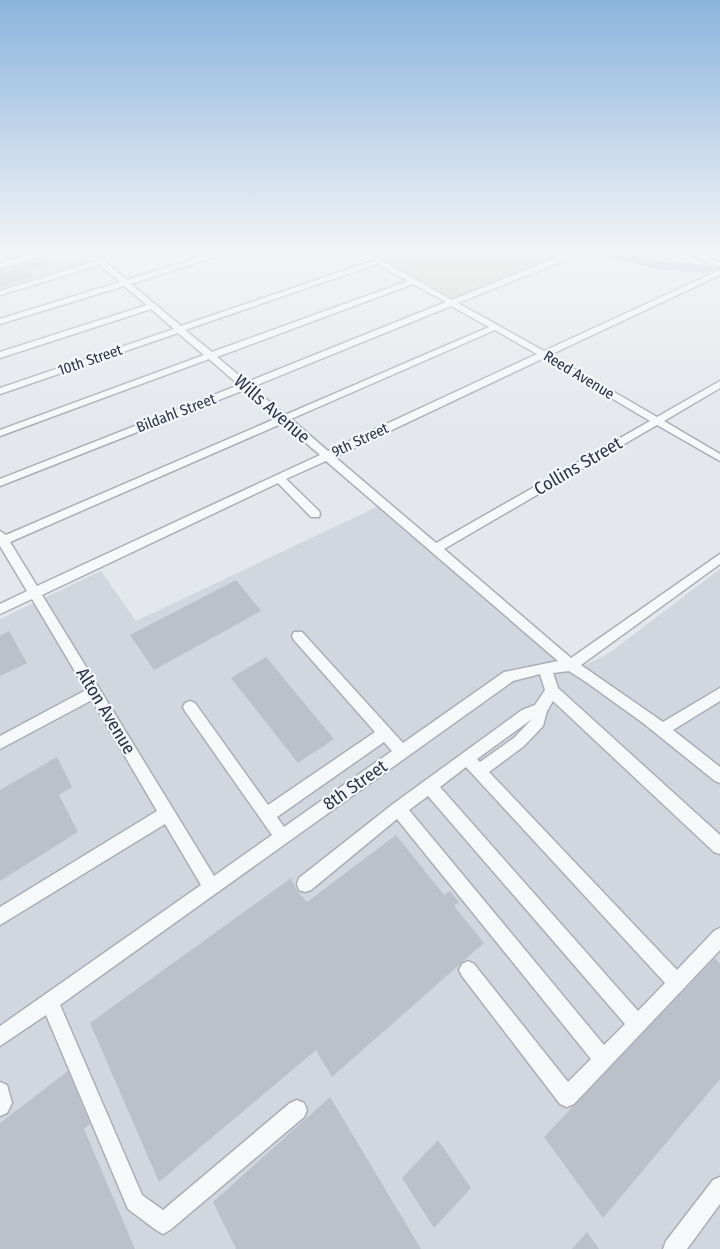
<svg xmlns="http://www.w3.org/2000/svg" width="720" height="1249" font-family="'Fira Sans Condensed',sans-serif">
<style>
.built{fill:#d2d6de}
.green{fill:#c9d6c5}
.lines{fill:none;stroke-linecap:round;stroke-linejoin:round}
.river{fill:#9fb4cc;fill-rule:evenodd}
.building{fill:#bbc0ca}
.minor-casing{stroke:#a9aeb7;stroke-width:3}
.major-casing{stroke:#a3abb8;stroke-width:3}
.minor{fill:#f7f8fa;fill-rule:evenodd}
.major{fill:#fff;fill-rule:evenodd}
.labels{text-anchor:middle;stroke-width:4.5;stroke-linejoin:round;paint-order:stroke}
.far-street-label{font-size:15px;fill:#2b3445;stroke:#f4f6f9}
.street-label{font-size:18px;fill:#2b3445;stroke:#f4f6f9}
</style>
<rect width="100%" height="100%" fill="#e4e7ec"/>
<path class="built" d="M75,250H83L95,260L92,264L0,291V271Z
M383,504L569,672L596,660L612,651L720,569V1249H0V619L101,571L136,621Z"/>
<path class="green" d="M367,250H575L452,299Z"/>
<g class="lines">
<path class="river" d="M301,250H332C326,256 306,256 301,250Z
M589,250H610L657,261L708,265L715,269L708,273L657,269L591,253Z"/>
</g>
<path class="building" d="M0,250H35L37,251L4,260L0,256Z
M44,257L49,263H47L48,265L29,270L35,277L0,287V274L14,270L11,268Z
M236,580L261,611L154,670L130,635Z
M9,631L27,663L0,676V636Z
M266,657L334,739L298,763L231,678Z
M57,757L72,787L59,795L78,832L0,881V790Z
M396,835L444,895L450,891L459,902L454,906L484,943L332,1077L316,1050L159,1182L90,1023L291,878L297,891L307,902Z
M715,958L720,964V1079L603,1218L544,1137Z
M68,1071L90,1124L84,1129L135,1249H0V1123Z
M330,1097L421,1249H236L213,1202Z
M438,1140L471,1188L434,1228L402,1178Z
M587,1232L599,1249H572Z"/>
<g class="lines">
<defs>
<path id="minor" d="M84,250H91L127,280L225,250H235L131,284L181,326L372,261L355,250H363L452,300L572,251H578V255L458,303L544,351L720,270V275L550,355L657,417L720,381V388L664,421L720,454V461L657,425L444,549L571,658L720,554V564L581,665L663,722L720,688V701L673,730L720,767V783L715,781L643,723L586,682L569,671L553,673L558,688L720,835V854L714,852L553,701L547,711L543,726L524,746L489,772L677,970L714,931L720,928V950L574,1104L567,1107L560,1104L462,976L459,970L462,964L468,961L474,964L568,1082L591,1059L397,819L311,890L305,892L299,890L297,884L299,878L393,804L522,710L535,705L545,690L540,674L513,681L60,1005L142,1195L163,1210L290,1103L297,1100L304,1103L307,1110L304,1117L170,1230L163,1234L156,1230L128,1209L46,1015L0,1046V1026L201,885L165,824L0,925V907L157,811L92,700L0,749V736L86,690L32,599L0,614V604L27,591L0,546V531L6,535L277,418L244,390L0,486V479L239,385L209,359L0,436V430L204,355L178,333L0,394V388L174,329L151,309L0,358V352L147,305L124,286L0,324V319L120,282L100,265L0,295V291L96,261ZM377,264L408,281L212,352L185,330ZM413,284L446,302L247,382L217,357ZM451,306L489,327L285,415L252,387ZM495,330L537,354L328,451L291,419ZM544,358L650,421L436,543L335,457ZM283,423L320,455L37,586L10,542ZM326,461L558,661L504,672L403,743L302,632H294L292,636L294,640L375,732L268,805L195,703L190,701L185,703L183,707L185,711L272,835L214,876L42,595L278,483L311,517H319L320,514L319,511L286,479ZM532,719L514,738L480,762L477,759ZM384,742L392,751L284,827L277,817ZM466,767L665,983L638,1011L440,787ZM428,796L625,1024L604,1045L409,810Z
M679,250H689L720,262V267Z
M0,1082L7,1085L12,1103L7,1113L0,1116Z
M720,1177V1204L687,1249H663L666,1241L713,1180Z"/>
<path id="major" d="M48,250H61L0,269V263Z"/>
</defs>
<use href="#minor" class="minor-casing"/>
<use href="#major" class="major-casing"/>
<use href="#minor" class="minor"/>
<use href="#major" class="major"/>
</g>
<linearGradient id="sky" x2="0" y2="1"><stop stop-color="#8bb4dd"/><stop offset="0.59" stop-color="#f3f4f6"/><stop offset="1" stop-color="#f3f4f6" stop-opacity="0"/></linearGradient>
<rect width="720" height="425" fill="url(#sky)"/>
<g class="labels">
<g class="far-street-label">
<text transform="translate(90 360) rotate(-19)" y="5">10th Street</text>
<text transform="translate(579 375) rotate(31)" y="5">Reed Avenue</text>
<text transform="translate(176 413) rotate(-21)" y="5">Bildahl Street</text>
<text transform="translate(360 440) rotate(-25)" y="5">9th Street</text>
</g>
<g class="street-label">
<text transform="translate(272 409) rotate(41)" y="6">Wills Avenue</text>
<text transform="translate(578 466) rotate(-30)" y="6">Collins Street</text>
<text transform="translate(106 711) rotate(59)" y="6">Alton Avenue</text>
<text transform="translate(355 785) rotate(-35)" y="6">8th Street</text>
</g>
</g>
</svg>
